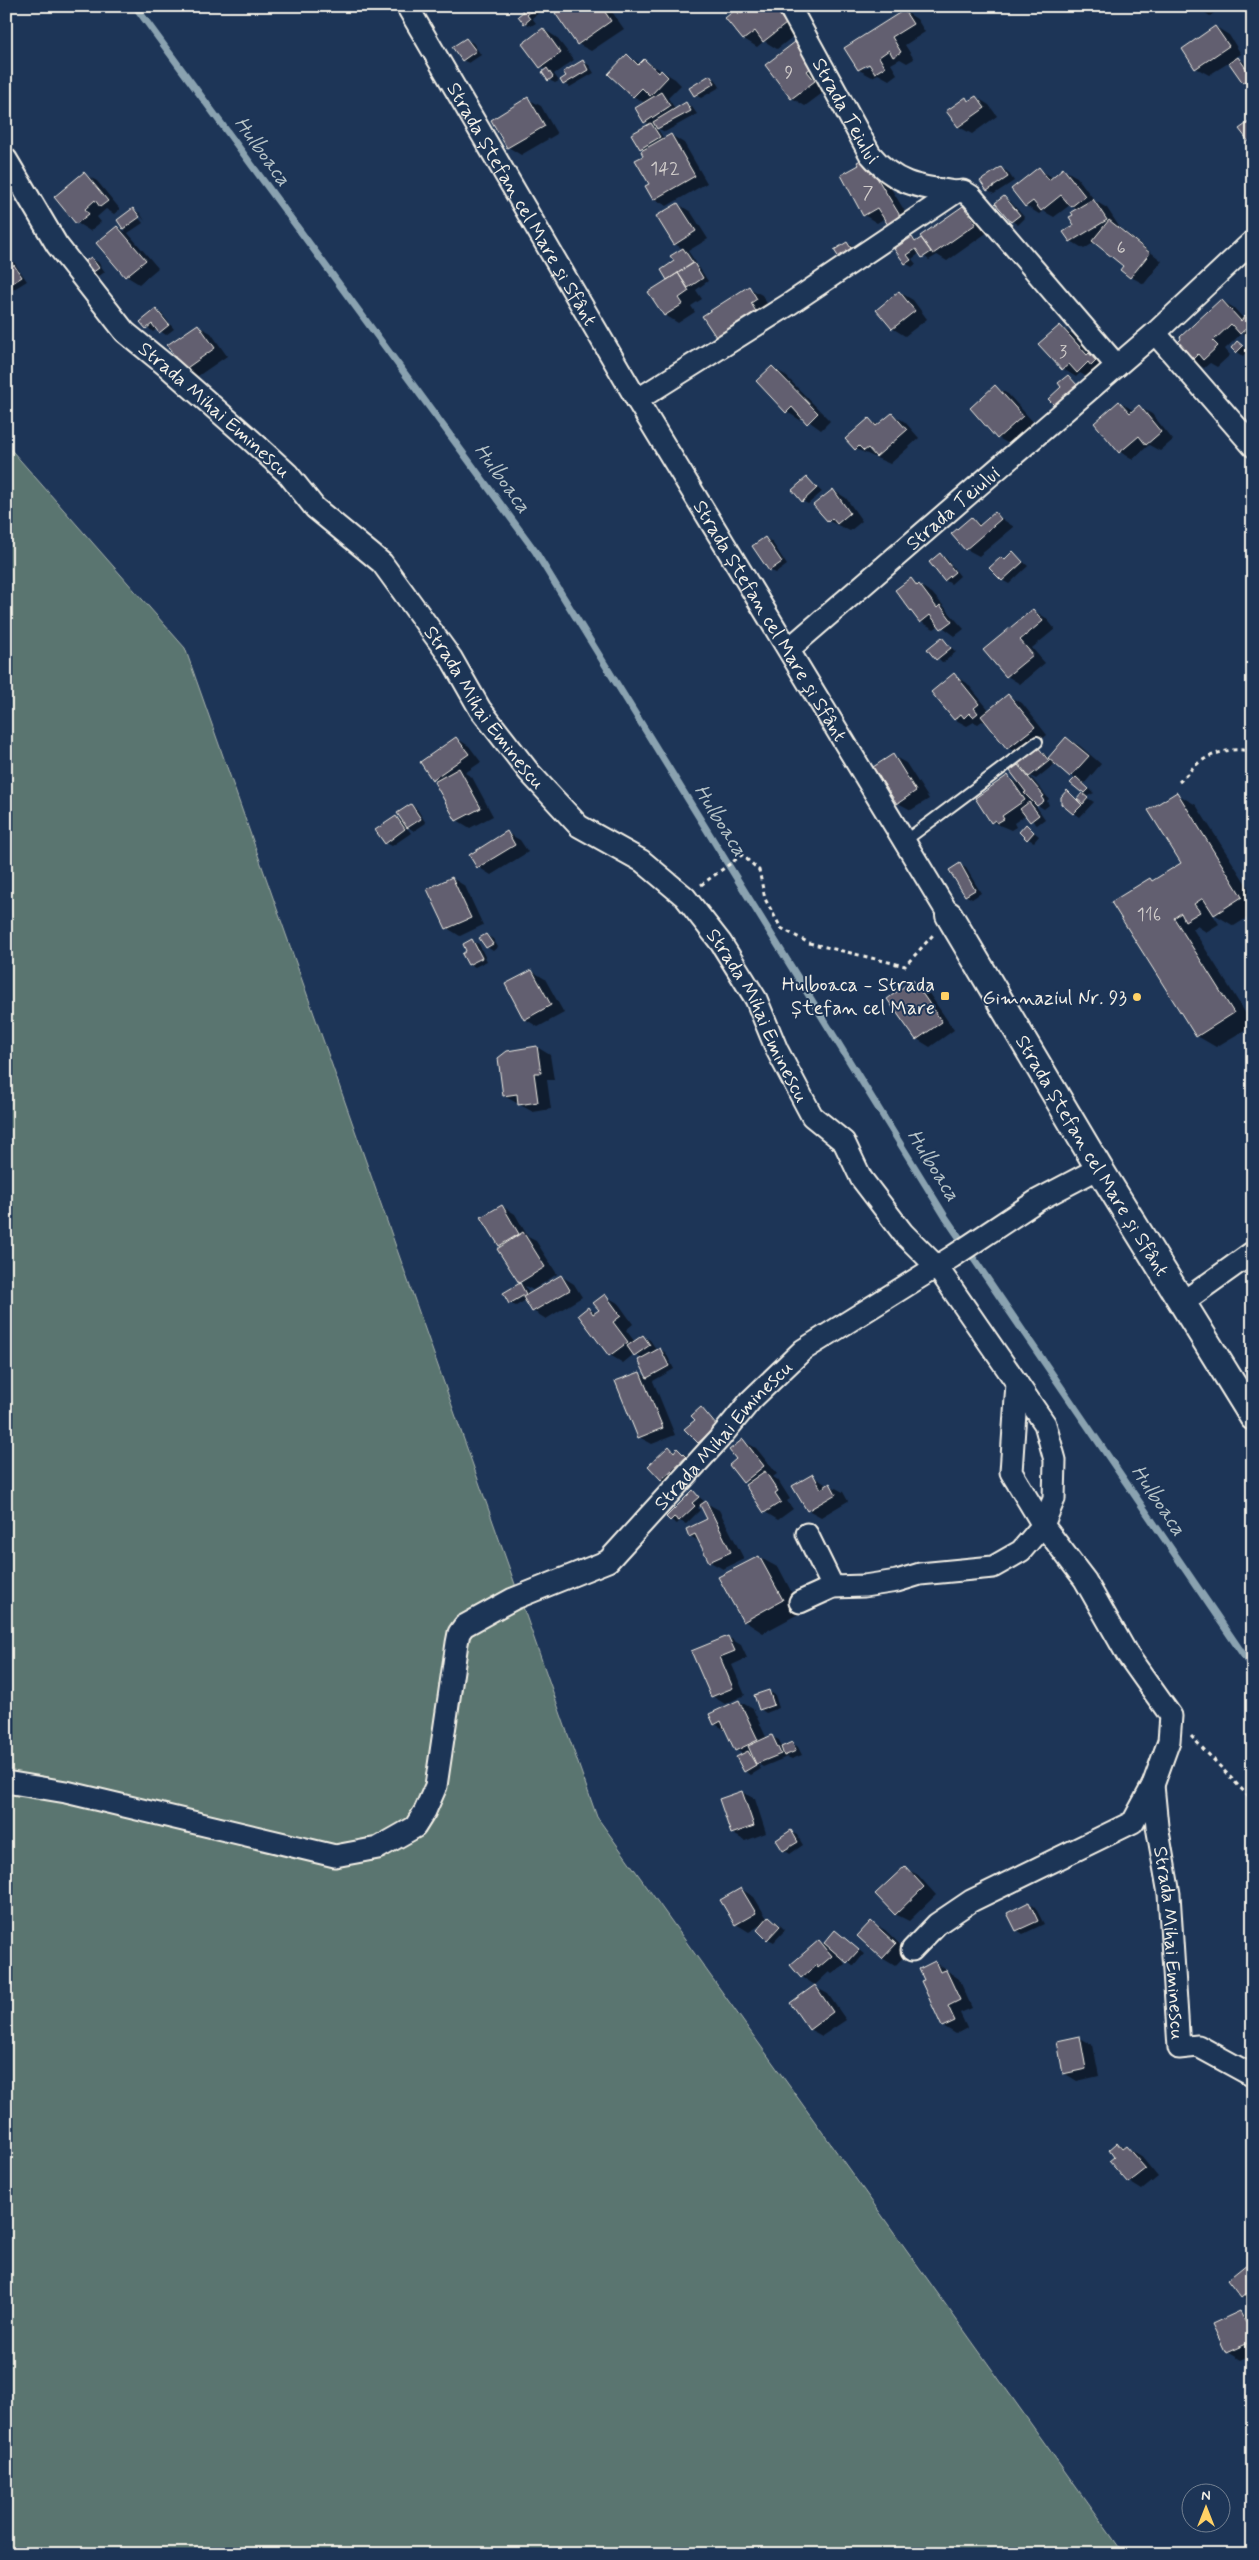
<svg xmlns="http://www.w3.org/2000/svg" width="1259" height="2560" font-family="Mynerve,sans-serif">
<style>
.green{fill:#5a7470;stroke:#a7b2ac}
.shadow{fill:#0007;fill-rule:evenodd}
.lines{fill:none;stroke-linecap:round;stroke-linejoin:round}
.stream{stroke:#8aa2b0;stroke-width:7}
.building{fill:#625e6f;stroke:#f4f1e8}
.service-casing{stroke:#f4f1e8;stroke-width:14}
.minor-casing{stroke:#f4f1e8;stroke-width:25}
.tertiary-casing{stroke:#f4f1e8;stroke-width:30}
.path{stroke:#f4f1e8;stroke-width:3;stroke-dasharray:4 4;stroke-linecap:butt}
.service{stroke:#1d3557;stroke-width:10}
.minor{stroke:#1d3557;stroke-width:21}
.tertiary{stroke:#1d3557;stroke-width:26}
.poi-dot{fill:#ffd166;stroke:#1d3557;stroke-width:2}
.labels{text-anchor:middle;stroke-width:4;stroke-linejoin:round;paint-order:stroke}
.number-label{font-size:18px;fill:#d0ccca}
.street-label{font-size:20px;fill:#f4f1e8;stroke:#1d3557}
.poi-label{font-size:20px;fill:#f4f1e8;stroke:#1d3557;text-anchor:end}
.water-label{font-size:21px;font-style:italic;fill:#b6c3c7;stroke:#1d3557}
</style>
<rect width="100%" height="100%" fill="#1d3557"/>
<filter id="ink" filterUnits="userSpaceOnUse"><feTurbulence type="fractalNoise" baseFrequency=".02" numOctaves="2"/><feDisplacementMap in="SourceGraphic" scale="10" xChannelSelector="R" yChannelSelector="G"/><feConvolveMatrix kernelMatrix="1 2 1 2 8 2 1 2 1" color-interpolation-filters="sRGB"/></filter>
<g filter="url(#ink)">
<path class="green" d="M6,444L185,648L597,1817L1124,2554H6Z"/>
<path class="shadow" d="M520,6H536L540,12L532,18L536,23L531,26L525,23V12Z
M558,6H608L624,29L591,51L578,44L563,9Z
M751,6H779L799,32L777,49L764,41L757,47L744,39L727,18L736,11L742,14Z
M1195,6H1223L1210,16Z
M904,11L917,19L925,32L905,45L914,59L907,63L900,59L891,64L897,74L889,80L878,74L872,77L859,70L846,48ZM875,62L864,69V66Z
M1216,27L1229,35L1241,54L1236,57L1244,62L1253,75V84L1250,86L1244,82L1230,62L1209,75L1196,68Z
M543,29L556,37L574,60L554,74L559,81L555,83L549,80L546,70L541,67Z
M467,40L473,43L481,55L469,63L462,60Z
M795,44L808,51L828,89L805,106L792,98Z
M627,56L641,64L644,60L675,79L681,85L668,98L676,110L686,103L692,107L697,114L665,132L657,128L664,139L671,135L684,143L707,183L667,206L654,199L645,150L641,148L650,125L645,122V103L633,96Z
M583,62L589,65L594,73L570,87L564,84Z
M710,76L716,80L720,87L701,98L695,95Z
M976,97L989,105L997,116L972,134L959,127L948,111L966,99L970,101Z
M528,99L541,106L557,134L521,155L508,147Z
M878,167L912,223L885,218L877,223L864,215L843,176Z
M1001,168L1008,172L1014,181L994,194L988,190Z
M1039,169L1053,178L1064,170L1077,177L1095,201L1107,208L1120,228L1162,261L1144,284L1131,277L1125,266L1095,242L1084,249L1071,241L1065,232L1076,225L1078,210L1070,205L1054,217L1043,211L1039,214L1026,206L1013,189Z
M84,174L97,181L120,209L114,214L106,209L97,217L101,222L90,231L77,223Z
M1004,197L1010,201L1025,218L1018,225L1012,221Z
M678,204L691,212L708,239L688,251L708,281L696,290L702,299L691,306L695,312L678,323L665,315L670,280L668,279L683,249L675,244Z
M963,208L976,215L988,232L947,261L937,255L929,260L920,253L912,259L916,264L912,267L905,263L896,249L912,239L917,242L921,239L926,242Z
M134,210L140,213L145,221L138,213H135L143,223L128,233L158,268L139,284L126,276L118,227L126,232L118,221Z
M847,243L854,247L862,260L850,267Z
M6,251L27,281L6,294Z
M92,259L98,262L105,272L99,276L93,273Z
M749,288L762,295L769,307L719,339Z
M899,292L913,300L927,319L905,336L892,328Z
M1221,300L1234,308L1244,319L1253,322V340L1242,333L1225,349L1230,355L1217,367L1210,363L1204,368L1191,360Z
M156,310L162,314L174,329L166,335L157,329L153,332L142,322Z
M198,326L211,333L227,356L198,376L185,369Z
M1060,327L1073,334L1108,369L1090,379L1080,373L1076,377L1063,369L1040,344Z
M1237,342L1248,350L1243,356L1232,348Z
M772,367L785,375L830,421L821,430L803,417L800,420L787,412Z
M995,387L1008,394L1035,424L1011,445L998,438Z
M1120,402L1134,411L1139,407L1152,414L1173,440L1160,451L1149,445L1133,459L1120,452Z
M892,414L905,422L919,438L890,464L856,449L869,420L879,425Z
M807,479L822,492L808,504L802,501Z
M833,490L846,498L862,521L850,531L829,521Z
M995,514L1014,527L979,556L966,549L971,518L982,525Z
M766,538L772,542L787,565L776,573L769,570Z
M1013,553L1028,566L1009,584L1002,580L1005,561Z
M940,555L946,558L960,576L951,584L945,580Z
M911,580L932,593L964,629L955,636L940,625L934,629L921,622Z
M1033,610L1046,618L1055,629L1032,648L1045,663L1020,684L1007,676L985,650Z
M942,639L956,652L943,663L929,649Z
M954,675L967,683L990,711L1008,696L1022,703L1047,735L1021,755L1008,748L988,723L982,721L978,724L974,722L967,726L954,719Z
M456,738L469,746L481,762L465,773L472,777L493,816L470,828L457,820L437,781L433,779Z
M1067,738L1080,746L1101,764L1084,784L1094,793L1086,797L1094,802L1080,817L1074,813L1067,791L1078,800L1084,793L1076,779L1056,763L1036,779L1030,776L1049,799L1047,801L1049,805L1044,809L1034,803L1045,819L1037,825L1026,815L1014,823L1016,827L1011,830L992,822L1008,777L1021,784L1012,771L1038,748L1049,758Z
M893,756L906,763L929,799L911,810L898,803Z
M1177,794L1196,805L1253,895V914L1234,926L1212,913L1219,924L1206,932L1197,926L1193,929L1253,1025L1216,1047L1197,1036L1150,879L1154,881L1183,863Z
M411,805L417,809L426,823L414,831L406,826L411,833L392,846L386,843L396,817L405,822Z
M1026,826L1039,836L1034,842L1028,839Z
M507,833L520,840L528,852L491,875L478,867Z
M960,865L966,868L981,893L972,899L965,895Z
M452,878L465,886L483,925L460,936L447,928L429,889Z
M486,935L493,939L498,947L493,951L487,947Z
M472,941L479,944L487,961L475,967L469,964Z
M532,971L545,979L564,1013L538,1027L525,1019Z
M913,982L926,989L954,1030L930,1047L917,1039Z
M537,1047L550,1055L554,1080H547L551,1109L533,1112L504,1096Z
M502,1206L515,1214L528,1237L536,1241L557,1274L533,1290L525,1286L530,1295L561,1276L574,1284L582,1297L546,1319L533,1311L526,1300L516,1306L509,1303L504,1294L522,1284L483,1218Z
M605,1296L618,1303L633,1324L626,1330L635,1342L644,1337L650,1340L656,1349L651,1354L660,1349L666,1353L674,1369L653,1381L675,1435L652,1444L639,1437L640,1373L648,1378L639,1360L642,1359L634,1354L623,1363L610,1355L588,1308L596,1313L600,1310Z
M701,1409L722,1430L705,1446L698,1442L696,1420Z
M743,1441L756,1448L777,1474L773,1477L778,1480L790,1499L787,1501L793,1509L778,1520L765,1512L748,1484L744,1482L738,1459Z
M669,1448L691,1457L675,1487L662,1479Z
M813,1476L828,1486L830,1485L843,1492L848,1501L821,1517L808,1510Z
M693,1492L704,1501L698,1508L700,1510L686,1524L680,1521L677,1524L671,1520L668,1517Z
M706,1503L719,1510L744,1559L723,1569L710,1562L700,1542L690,1536L708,1519Z
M759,1557L779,1568L802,1612L763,1633L744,1621Z
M728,1637L741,1645L747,1658L732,1665L745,1695L725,1704L712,1696L693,1652Z
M768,1691L775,1695L779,1708L766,1713L760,1709Z
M739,1701L753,1709L767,1739L772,1737L779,1740L782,1748L792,1743L798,1747L802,1755L792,1759L787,1757L763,1767L758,1764L761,1769L751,1775L745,1771L743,1754L736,1750L727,1731L715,1724Z
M742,1792L755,1799L766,1833L745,1841L732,1833Z
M791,1832L797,1835L803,1845L790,1854L784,1850Z
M905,1868L918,1875L936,1895L909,1921L895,1914Z
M741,1889L754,1897L768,1920L770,1918L776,1921L785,1930L774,1942L768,1939L764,1923L749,1932L736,1924Z
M1029,1903L1035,1907L1044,1924L1023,1934L1017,1930Z
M872,1923L885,1930L908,1952L895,1966L882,1958Z
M835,1931L864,1954L854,1966L839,1954L845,1964L832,1974L829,1972L815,1985L802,1977L819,1941L824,1944Z
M935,1962L959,1979L972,2008L960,2013L967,2028L956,2034L943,2026L925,1981Z
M815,1987L828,1994L846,2020L822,2036L809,2029Z
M1080,2038L1093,2045L1099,2076L1077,2081L1064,2073Z
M1117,2144L1140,2155L1158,2177L1142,2190L1129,2182Z
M1253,2260V2303L1242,2297Z
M1240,2312L1253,2320V2354L1240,2360L1227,2352Z"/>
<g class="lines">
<path class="stream" d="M135,6L535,551L946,1218L1253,1669"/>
</g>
<path class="building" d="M519,6H533L535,8L527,15L530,19L524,24L518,16L523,12Z
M566,6H601L611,21L577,45L555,13Z
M749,6H773L786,24L763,42L755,31L743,40L725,18L736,9L739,14Z
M904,10L913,24L892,37L901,52L893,57L889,50L879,57L885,67L875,73L869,64L858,70L844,48Z
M1215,26L1229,46L1195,69L1182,49Z
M543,28L561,53L540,68L522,44Z
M466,38L476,51L462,61L452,47Z
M795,42L812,67L807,71L815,81L791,99L765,65Z
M627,54L638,65L644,59L659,73L661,70L668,77L650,96L642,88L633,97L608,74Z
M1238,57L1252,77L1243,83L1229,63Z
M583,60L588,70L563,85L560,80L566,76L563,72Z
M547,68L553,77L548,81L542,72Z
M710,75L715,83L694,96L689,88Z
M661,92L670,106L644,123L635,108Z
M976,96L985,108L958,127L946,111L966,97L968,101Z
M528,97L545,126L507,148L491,120Z
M686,102L691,111L657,129L653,122Z
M1253,119V147L1239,129Z
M651,123L660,137L640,149L631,134Z
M671,134L695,176L653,200L645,186L649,184L635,160L643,156L641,151Z
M865,158L899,214V224L892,231L877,208L863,216L841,175L859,165L857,162Z
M1001,167L1008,177L987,191L980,181Z
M1039,167L1049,180L1063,168L1085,196L1071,207L1061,195L1041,211L1033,201L1025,207L1011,189Z
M84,172L108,201L100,207L95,200L85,209L89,214L76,224L54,197Z
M1004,196L1020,215L1011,222L995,203Z
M1093,199L1107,220L1070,242L1063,232L1074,225L1069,217L1073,215L1071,212Z
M678,203L696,231L674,245L656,216Z
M963,206L976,224L933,254L920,236Z
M133,208L140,217L123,229L117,220Z
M1109,220L1150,253L1130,278L1120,270L1123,266L1092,241Z
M117,226L146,260L125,277L96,243Z
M912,237L915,242L921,238L931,252L922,258L916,249L907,255L911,260L905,264L894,249Z
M847,242L856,256L843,264L834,250Z
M683,248L693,263L667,280L661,270L674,261L670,256Z
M91,257L99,268L92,273L84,262Z
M694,263L703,278L688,288L678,273Z
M14,265L22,277L6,287V270Z
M678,273L689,291L679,298L683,304L664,316L648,292Z
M749,286L757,299L751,303L758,315L718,340L702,316Z
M899,291L915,311L892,329L876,310Z
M1221,299L1241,321L1245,316L1252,323L1240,334L1231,324L1213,341L1218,346L1203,360L1198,354L1191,361L1175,345L1181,339L1180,337Z
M156,309L169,325L159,333L152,324L146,329L140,322Z
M198,324L215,348L184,370L167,345Z
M1060,325L1087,355L1089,353L1096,361L1091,366L1088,362L1077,373L1069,364L1062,370L1038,344Z
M1237,341L1243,346L1236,353L1231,348Z
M772,366L818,413L807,424L792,407L786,413L756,381Z
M1068,375L1078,386L1055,406L1048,399L1061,387L1058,383Z
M995,385L1023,416L997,439L970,408Z
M1119,401L1130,413L1139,405L1161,432L1146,445L1139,436L1119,453L1094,423Z
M892,413L907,430L876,457L868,448L864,451L859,446L855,450L845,439L869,418L876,426Z
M807,477L817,488L802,502L792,490Z
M833,489L850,513L837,524L832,518L828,522L813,505Z
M995,512L1001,519L965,550L951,534L971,517L979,526Z
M765,537L782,562L769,571L752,546Z
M1013,551L1023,562L1002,581L989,568L1001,557L1004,560Z
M940,553L955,572L944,581L929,562Z
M911,578L917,586L919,584L937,608L940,605L952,621L941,629L930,615L920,623L895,590Z
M1033,609L1043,621L1020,640L1033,655L1006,677L983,650Z
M942,637L951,648L936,660L927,649Z
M954,673L979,704L974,708L978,713L973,717L969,713L964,718L961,714L954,720L931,692Z
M1008,694L1035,727L1007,749L981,716Z
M456,737L469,754L432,780L420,762Z
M1066,737L1089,756L1070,777L1048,758Z
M1038,747L1049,761L1029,777L1018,763Z
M893,754L916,791L897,804L873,767Z
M1018,765L1044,796L1041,797L1044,801L1037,806L1024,793L1026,792L1010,771Z
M459,768L481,808L456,821L434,782Z
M1008,775L1025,800L1002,816L1004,819L997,823L995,820L991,823L975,798Z
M1076,777L1089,789L1085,793L1083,791L1081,792L1070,783Z
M1067,790L1082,805L1073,814L1061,804V797Z
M1177,792L1242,897L1214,915L1203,898L1194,904L1200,912L1185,921L1181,913L1174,918L1234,1013L1196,1037L1111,902L1150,878L1152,881L1181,863L1148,810Z
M1082,793L1088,798L1083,804L1077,799Z
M1029,802L1039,815L1030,822L1020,809Z
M411,804L421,819L407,828L397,813Z
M396,816L405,829L385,844L375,830Z
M1026,824L1034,832L1027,840L1019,832Z
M507,831L515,845L477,868L469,855Z
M960,863L975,890L965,896L949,870Z
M452,877L471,918L446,929L427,889Z
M486,934L493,944L486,948L479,938Z
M472,939L482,958L468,965L462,954L466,951L463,944Z
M532,970L551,1005L524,1020L505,984Z
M913,980L942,1022L916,1040L887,999Z
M537,1046L541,1073H534L538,1102L518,1105L517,1094L503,1096L498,1058L507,1051Z
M502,1205L519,1234L499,1246L481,1217Z
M523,1232L545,1267L519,1283L497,1249Z
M561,1275L570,1290L532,1312L523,1297Z
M520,1283L526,1294L509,1304L503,1293Z
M605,1294L621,1316L613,1322L628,1342L609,1356L578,1315L588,1307L593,1314L599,1310L593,1303Z
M643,1335L650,1345L634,1356L627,1346Z
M660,1348L669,1366L647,1378L638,1360Z
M640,1372L663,1428L638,1438L615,1381Z
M701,1407L717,1426L698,1443L684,1429L695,1420L691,1416Z
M743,1439L764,1466L743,1483L729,1465L736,1459L729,1450Z
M669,1446L674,1452L677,1448L686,1457L661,1480L648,1466Z
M765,1471L778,1491L775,1493L781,1502L764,1513L745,1485Z
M813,1474L821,1489L830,1483L836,1494L807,1511L792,1486Z
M693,1490L699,1497L692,1503L695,1506L679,1521L674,1517L670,1521L666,1517Z
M706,1501L731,1552L709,1562L695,1534L689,1537L686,1529L707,1519L700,1505Z
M759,1556L783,1600L743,1622L718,1577Z
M728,1636L735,1651L720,1657L733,1688L711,1697L691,1651Z
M769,1690L774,1705L759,1710L754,1695Z
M739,1700L758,1740L735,1751L721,1721L714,1725L709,1714Z
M772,1735L781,1754L756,1764L748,1746Z
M792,1742L796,1751L784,1756L781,1747Z
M748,1751L756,1765L744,1772L736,1757Z
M742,1791L754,1826L731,1834L719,1799Z
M791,1830L798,1842L783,1851L776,1840Z
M905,1866L924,1887L895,1915L875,1894Z
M741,1888L756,1913L735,1925L720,1900Z
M1029,1902L1038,1921L1016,1931L1007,1913Z
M769,1916L780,1926L767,1940L757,1930Z
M871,1921L896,1944L882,1959L857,1936Z
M835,1930L859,1950L847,1963L824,1943Z
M819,1940L832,1956L818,1968L816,1965L801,1978L790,1965Z
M935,1961L940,1972L946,1970L960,2000L948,2006L955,2021L942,2027L921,1981L924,1980L919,1969Z
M815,1985L833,2012L809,2030L790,2003Z
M1080,2036L1086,2069L1063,2074L1057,2041Z
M1117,2143L1122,2149L1126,2146L1146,2169L1128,2183L1109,2161L1114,2157L1109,2150Z
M1253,2259V2288L1241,2298L1227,2280Z
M1240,2311L1246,2322L1250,2321L1253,2326V2341L1226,2353L1212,2324Z"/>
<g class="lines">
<defs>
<path id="service" d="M906,840L1037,742"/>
<g id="minor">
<path id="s1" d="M407,6L637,400L949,915"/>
<path id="s2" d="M789,6L870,154C896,185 918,187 956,192"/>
<path id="s3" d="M6,159L57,245L125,332L168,367L251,440L288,474L315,508L382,563L451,658L480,709L529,772L579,826L642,861L685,897L721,943L756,999L777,1050L812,1116L844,1142L861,1178L903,1233L937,1267L1017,1383L1011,1472L1043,1525L1085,1580L1127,1654L1171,1716L1169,1741L1153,1785L1133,1822L971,1901L937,1924L912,1950"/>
<path d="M1155,333L1253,446"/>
<path d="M637,400L788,305L956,192L963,191L971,196L1117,366"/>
<path id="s4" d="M789,649L1155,333L1253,241"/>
<path d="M1183,1302L1253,1252"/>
<path d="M807,1534L833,1587"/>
<path d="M800,1602L833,1587L864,1586L897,1581L920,1574L993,1567L1021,1551L1043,1525L1054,1499L1055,1460L1045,1424L1017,1383"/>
<path id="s5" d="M6,1782L66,1792L335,1856L378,1848L415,1827L425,1811L436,1786L457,1643L459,1633L464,1626L513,1599L608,1561L719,1439L751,1400L803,1350L952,1257L1038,1200L1099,1168"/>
<path id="s6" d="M1153,1785L1157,1826L1169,1894L1179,2048L1198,2046L1253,2076"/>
</g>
<g id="tertiary">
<path id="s7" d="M949,915L1099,1168L1253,1417"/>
</g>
</defs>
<use href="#service" class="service-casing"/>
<use href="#minor" class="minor-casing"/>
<use href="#tertiary" class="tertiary-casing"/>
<path class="path" d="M1179,782C1185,777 1190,770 1196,765C1210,753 1235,746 1253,752
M701,885L742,855L759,870L765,899L781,928L809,943L905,966L933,935
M1191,1736L1253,1801"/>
<use href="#service" class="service"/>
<use href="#minor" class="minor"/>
<use href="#tertiary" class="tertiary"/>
</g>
</g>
<g class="poi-dot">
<rect x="940" y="991" width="10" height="10" rx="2.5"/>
<circle cx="1137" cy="997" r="5"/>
</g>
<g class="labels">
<g class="number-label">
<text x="789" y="78">9</text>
<text x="665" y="174">142</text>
<text x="868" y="198">7</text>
<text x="1121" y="253">6</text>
<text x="1063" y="357">3</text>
<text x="1149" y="920">116</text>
</g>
<g class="street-label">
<text dy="7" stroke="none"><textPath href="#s2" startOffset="119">Strada Teiului</textPath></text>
<text dy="7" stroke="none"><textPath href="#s1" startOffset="229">Strada Ștefan cel Mare și Sfânt</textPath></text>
<text dy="7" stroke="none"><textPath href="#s3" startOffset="329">Strada Mihai Eminescu</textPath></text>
<text dy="7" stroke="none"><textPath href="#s4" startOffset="216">Strada Teiului</textPath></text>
<text dy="7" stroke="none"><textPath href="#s1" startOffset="714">Strada Ștefan cel Mare și Sfânt</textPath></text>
<text dy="7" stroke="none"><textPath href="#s3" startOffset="734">Strada Mihai Eminescu</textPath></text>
<text dy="7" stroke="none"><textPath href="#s3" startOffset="1154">Strada Mihai Eminescu</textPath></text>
<text dy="7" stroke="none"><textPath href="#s7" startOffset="280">Strada Ștefan cel Mare și Sfânt</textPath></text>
<text dy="7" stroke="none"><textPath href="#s5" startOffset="962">Strada Mihai Eminescu</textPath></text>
<text dy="7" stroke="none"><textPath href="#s6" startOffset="159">Strada Mihai Eminescu</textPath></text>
</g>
<g class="poi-label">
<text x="935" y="991">Hulboaca - Strada<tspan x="935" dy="23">Ștefan cel Mare</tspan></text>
<text x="1127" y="1004">Gimnaziul Nr. 93</text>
</g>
<g class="water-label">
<text transform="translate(263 151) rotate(54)" y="7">Hulboaca</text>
<text transform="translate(503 478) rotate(54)" y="7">Hulboaca</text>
<text transform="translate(721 820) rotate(58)" y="7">Hulboaca</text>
<text transform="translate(934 1165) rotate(58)" y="7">Hulboaca</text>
<text transform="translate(1159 1500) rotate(56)" y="7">Hulboaca</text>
</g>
</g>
<rect width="1259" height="2560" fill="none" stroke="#1d3557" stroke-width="25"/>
<rect x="12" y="12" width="1234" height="2535" fill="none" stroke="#f4f1e8" stroke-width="2" filter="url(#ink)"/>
<g transform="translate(1206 2508)"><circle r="24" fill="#1d3557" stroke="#738091"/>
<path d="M0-4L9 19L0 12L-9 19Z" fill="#ffd166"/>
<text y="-8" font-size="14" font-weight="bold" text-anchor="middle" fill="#f4f1e8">N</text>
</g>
</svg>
